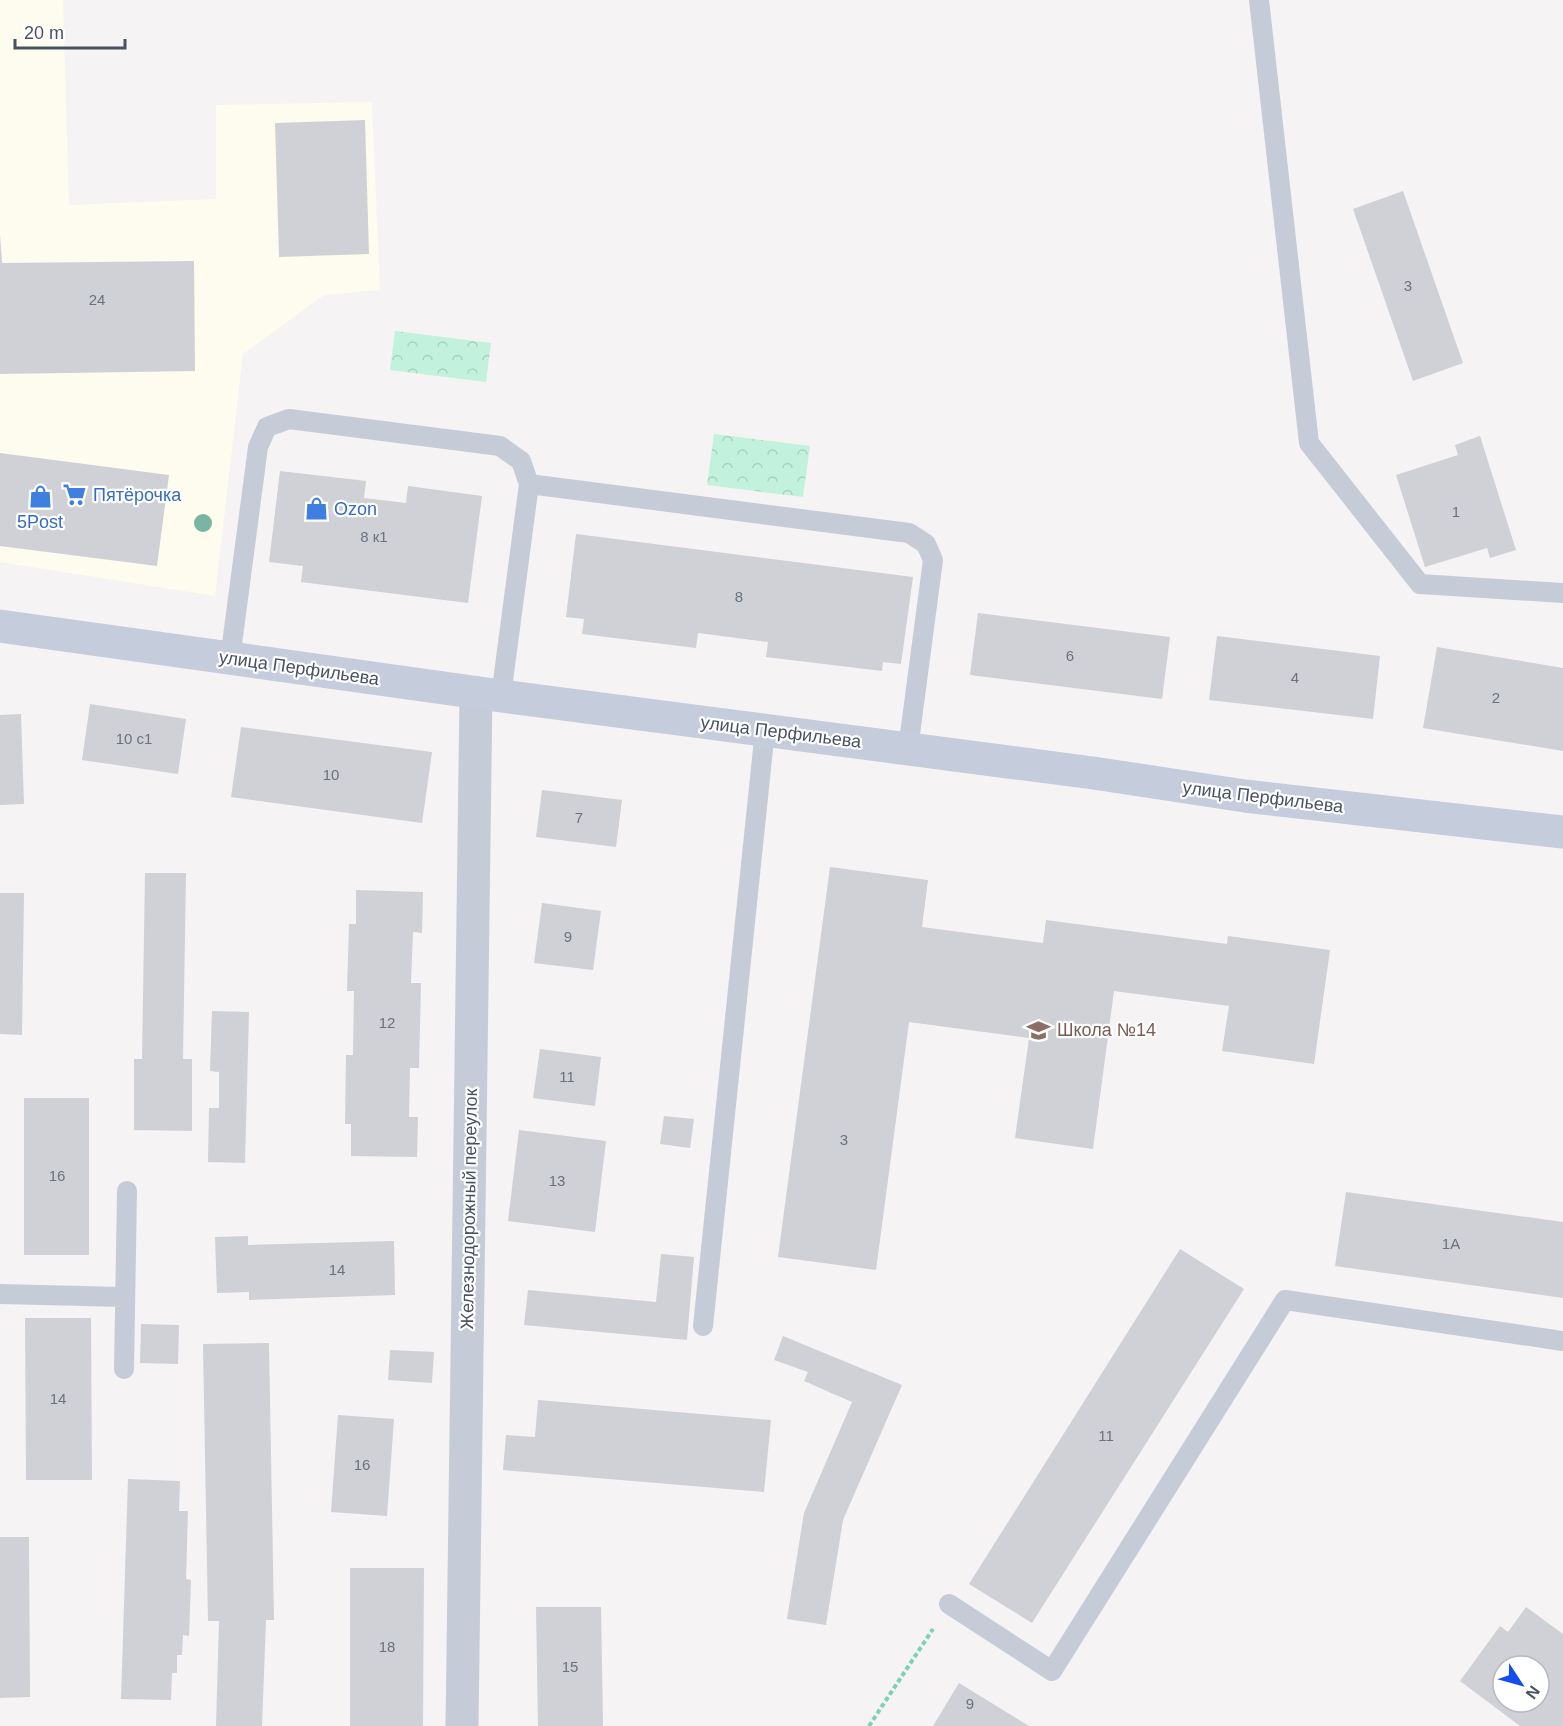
<svg xmlns="http://www.w3.org/2000/svg" width="1563" height="1726" font-family="Arial,sans-serif">
<style>
.commercial{fill:#fdfcee}
.forest{fill:url(#forest-crowns)}
.building{fill:#cfd1d7;fill-rule:evenodd}
.lines{fill:none;stroke-linecap:round;stroke-linejoin:round}
.path{stroke:#78d2b6;stroke-width:4;stroke-dasharray:4.5 3;stroke-linecap:butt}
.service{stroke:#c6ccd7;stroke-width:20}
.minor{stroke:#c6ccd7;stroke-width:33}
.secondary{stroke:#c5ccdb;stroke-width:33}
.tree{fill:#79b5a2}
.labels{text-anchor:middle;stroke-width:4.5;stroke-linejoin:round;paint-order:stroke}
.number-label{font-size:15px;fill:#6a727e}
.shop-label{font-size:18px;fill:#366cbe;stroke:#fff;text-anchor:start}
.street-label{font-size:18px;fill:#495261;stroke:#fff}
.education-label{font-size:18px;fill:#785e54;stroke:#fff;text-anchor:start}
</style>
<defs>
<pattern id="forest-crowns" width="20" height="18" patternUnits="userSpaceOnUse" patternTransform="scale(1.5)"><rect width="20" height="18" fill="#c2f2dd"/><path d="M2 6a3 3 0 1 1 6 0M12 15a3 3 0 1 1 6 0" fill="none" stroke="#a8d1c0"/></pattern>
</defs>
<rect width="100%" height="100%" fill="#f5f3f3"/>
<path class="commercial" d="M0,0H63L69,205L216,199V105L372,102L380,290L324,295L243,354L215,596L0,562Z"/>
<path class="forest" d="M395,331L491,343L486,382L390,370Z
M714,434L810,446L803,497L707,485Z"/>
<path class="building" d="M365,120L369,254L279,257L275,123Z
M1403,191L1463,363L1413,381L1353,209Z
M0,234L2,263L194,261L195,371L0,374Z
M1480,436L1516,550L1490,558L1487,548L1425,567L1396,475L1458,455L1455,445Z
M0,453L169,475L157,566L0,546Z
M280,471L366,481L364,498L406,503L408,486L482,496L468,603L301,582L303,566L269,562Z
M576,534L913,577L901,664L883,662L882,671L766,657L768,642L698,633L696,648L582,634L584,619L566,617Z
M978,613L1170,637L1162,699L970,675Z
M1217,636L1380,656L1373,719L1209,700Z
M1437,647L1563,668V751L1423,728Z
M90,704L186,719L178,774L82,760Z
M21,714L24,804L0,805V715Z
M241,727L432,752L422,823L231,797Z
M542,790L622,800L616,847L536,837Z
M830,867L928,880L922,927L1043,943L1046,920L1227,944L1228,936L1330,950L1314,1064L1222,1051L1229,1006L1114,991L1093,1149L1015,1138L1029,1038L909,1022L876,1270L778,1257Z
M145,873H186L183,1059H192V1131L134,1130V1059H142Z
M356,890L423,892L422,933L413,932L411,983H421L419,1068H410L409,1117H418L417,1157L351,1156V1124H345L346,1055H353L354,991H347L349,924H356Z
M0,893H24L22,1035L0,1034Z
M542,903L601,911L593,970L534,963Z
M212,1011L249,1012L245,1163L208,1162L209,1108H219V1072L210,1071Z
M540,1049L601,1057L595,1106L533,1098Z
M24,1098H89V1255H24Z
M664,1116L694,1119L690,1148L660,1144Z
M519,1130L606,1141L595,1232L508,1221Z
M1346,1192L1563,1222V1298L1335,1266Z
M248,1236V1245L394,1241L395,1295L249,1300V1292L217,1293L215,1237Z
M1180,1249L1244,1289L1032,1623L969,1584Z
M661,1254L694,1257L687,1340L524,1325L528,1290L656,1302Z
M25,1318H91L92,1480H26Z
M141,1324L179,1325L178,1364L140,1363Z
M783,1336L902,1385L843,1520L826,1625L787,1619L804,1513L852,1402L804,1381L808,1372L774,1360Z
M269,1343L274,1620H266L262,1726H216L219,1621H208L203,1344Z
M390,1350L434,1352L432,1383L388,1380Z
M538,1400L771,1420L764,1492L503,1470L506,1435L535,1437Z
M338,1415L394,1419L387,1516L331,1512Z
M128,1479L180,1481L179,1511H188L186,1579L191,1580L189,1636L183,1635L182,1655H177V1673H172L171,1700L121,1699Z
M0,1537H29L30,1697L0,1698Z
M350,1568H424L423,1726H350Z
M536,1607H601L603,1726H538Z
M1526,1607L1563,1634V1726H1520L1460,1681L1500,1626L1508,1632ZM1503,1666H1539V1702H1503Z
M959,1683L1029,1726H933Z"/>
<g class="lines">
<path class="path" d="M869,1726L933,1629"/>
<path class="service" d="M1259,0L1309,443L1420,584L1563,593
M529,484L909,533L926,544L933,560L908,749
M230,659L258,447L267,427L289,419L500,446L521,461L529,484L501,696
M0,1294L125,1297
M703,1326L765,730
M124,1369L127,1191
M949,1604L1052,1671L1285,1300L1563,1341"/>
<path class="minor" d="M462,1726L476,693"/>
<path class="secondary" d="M0,626L501,696L1093,773L1245,796L1563,832"/>
</g>
<circle class="tree" cx="203" cy="523" r="9"/>
<defs>
<symbol id="supermarket-bare" viewBox="-9 -9 18 18"><path d="M-6-5.5h2.5l.6 2H6L4.5 2H-2.5L-4.4-4H-6ZM-1.5 3.2a1.3 1.3 0 1 0 .1 0ZM3 3.2a1.3 1.3 0 1 0 .1 0Z" fill="#3f7fe0" stroke="#fff" stroke-width="2.5" paint-order="stroke"/></symbol>
<symbol id="shop-bare" viewBox="-9 -9 18 18"><path d="M-5-2.5h2.3a2.7 3.5 0 0 1 5.4 0H5L5.5 6h-11ZM-1.5-2.5h3a1.5 2.3 0 0 0-3 0Z" fill="#3f7fe0" stroke="#fff" stroke-width="2.5" paint-order="stroke"/></symbol>
<symbol id="school-bare" viewBox="-9 -9 18 18"><path d="M0-5L7-2L0 1L-7-2ZM-4 1L0 2.5L4 1V4Q0 6-4 4Z" fill="#8d6e63" stroke="#fff" stroke-width="2.5" paint-order="stroke"/></symbol>
</defs>
<g fill-rule="evenodd">
<use href="#supermarket-bare" x="58" y="478" width="33" height="33"/>
<use href="#shop-bare" x="24" y="480" width="33" height="33"/>
<use href="#shop-bare" x="300" y="492" width="33" height="33"/>
<use href="#school-bare" x="1022" y="1014" width="33" height="33"/>
</g>
<g class="labels">
<g class="number-label">
<text x="1408" y="291">3</text>
<text x="97" y="305">24</text>
<text x="1456" y="517">1</text>
<text x="374" y="542">8 к1</text>
<text x="739" y="602">8</text>
<text x="1070" y="661">6</text>
<text x="1295" y="683">4</text>
<text x="1496" y="703">2</text>
<text x="134" y="744">10 с1</text>
<text x="331" y="780">10</text>
<text x="579" y="823">7</text>
<text x="568" y="942">9</text>
<text x="387" y="1028">12</text>
<text x="567" y="1082">11</text>
<text x="844" y="1145">3</text>
<text x="57" y="1181">16</text>
<text x="557" y="1186">13</text>
<text x="1451" y="1249">1А</text>
<text x="337" y="1275">14</text>
<text x="58" y="1404">14</text>
<text x="1106" y="1441">11</text>
<text x="362" y="1470">16</text>
<text x="387" y="1652">18</text>
<text x="570" y="1672">15</text>
<text x="970" y="1709">9</text>
</g>
<g class="shop-label">
<text x="93" y="501">Пятёрочка</text>
<text x="334" y="515">Ozon</text>
<text x="40" y="528" text-anchor="middle">5Post</text>
</g>
<g class="street-label">
<text transform="translate(299 668) rotate(8)" y="6">улица Перфильева</text>
<text transform="translate(781 732) rotate(7)" y="6">улица Перфильева</text>
<text transform="translate(1263 797) rotate(7)" y="6">улица Перфильева</text>
<text transform="translate(469 1209) rotate(-89)" y="6">Железнодорожный переулок</text>
</g>
<g class="education-label">
<text x="1057" y="1036">Школа №14</text>
</g>
</g>
<g transform="translate(1521 1684) rotate(126)"><circle r="28" fill="#ffffff" stroke="#b6bac0" stroke-width="1.5"/>
<path d="M0-4.5L10 22L0 15L-10 22Z" fill="#154ced"/>
<text y="-9" font-size="16" font-weight="bold" text-anchor="middle" fill="#495261">N</text>
</g>
<path d="M15 39v9h110v-9" fill="none" stroke="#495261" stroke-width="3"/>
<text x="24" y="39" font-size="18" fill="#495261" stroke="#ffffff" stroke-width="4.5" paint-order="stroke">20 m</text>
</svg>
